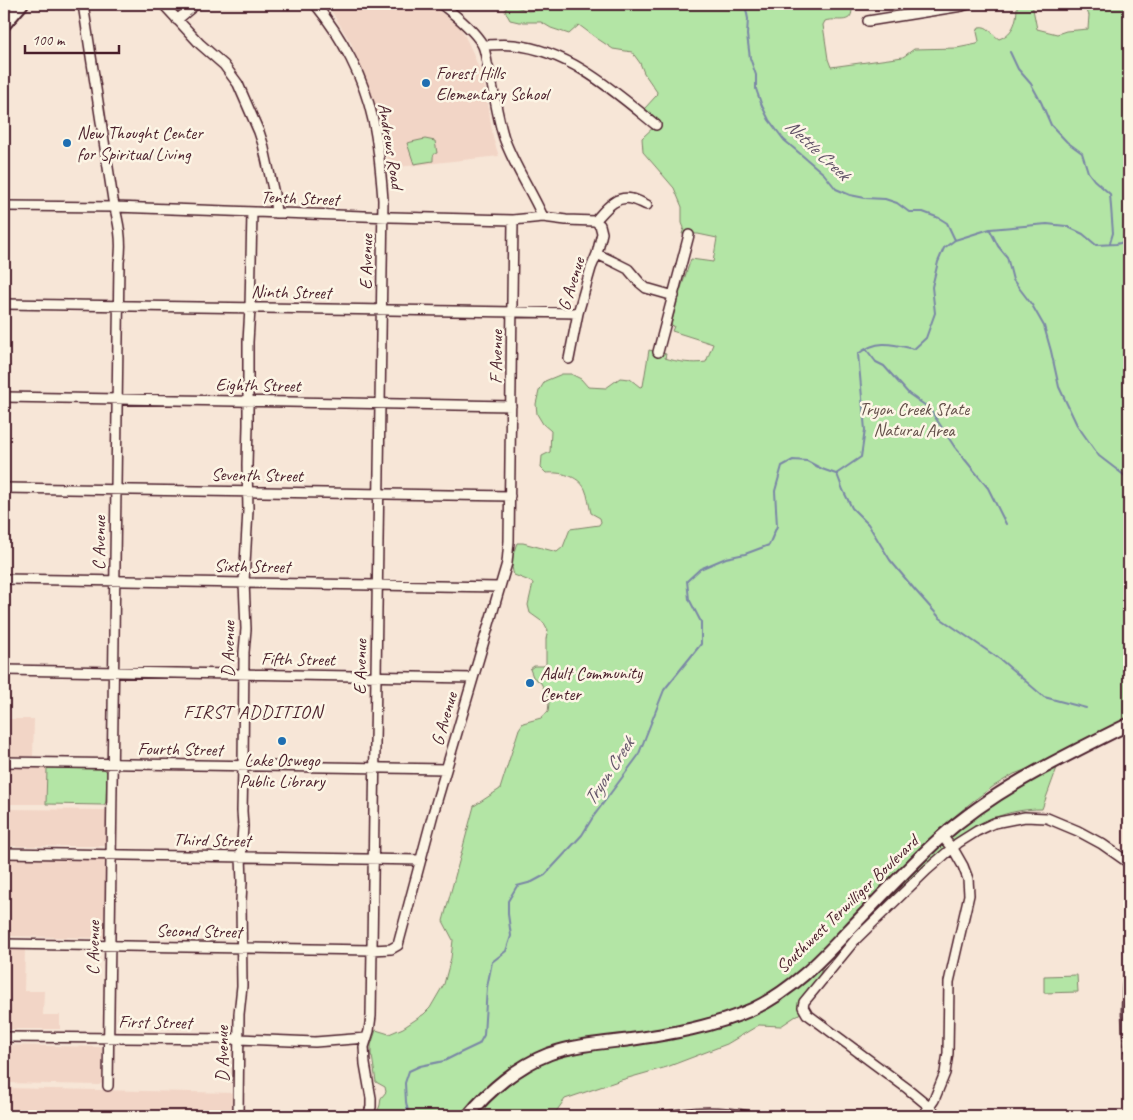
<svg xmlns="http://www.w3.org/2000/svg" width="1133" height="1120" font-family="Caveat,sans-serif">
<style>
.built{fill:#f2d5c6}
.green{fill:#b3e5a5;stroke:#7e8268}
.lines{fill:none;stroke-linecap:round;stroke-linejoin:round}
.stream{stroke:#7a87a5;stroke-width:2}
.minor-casing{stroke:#4a1f2b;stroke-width:12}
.major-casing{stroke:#4a1f2b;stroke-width:15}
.minor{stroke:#fcf5e5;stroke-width:9}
.major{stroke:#fcf5e5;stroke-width:11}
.poi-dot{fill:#1f6fb2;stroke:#fcf5e5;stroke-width:2}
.labels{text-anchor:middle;stroke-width:5;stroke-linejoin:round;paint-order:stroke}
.poi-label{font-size:18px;fill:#4a1f2b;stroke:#fcf5e5;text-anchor:start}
.street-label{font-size:18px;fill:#4a1f2b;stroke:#fcf5e5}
.park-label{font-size:18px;fill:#64504a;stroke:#fcf5e5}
.water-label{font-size:19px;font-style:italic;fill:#625368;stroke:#fcf5e5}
.neighbourhood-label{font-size:19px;letter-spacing:1px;fill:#4a1f2b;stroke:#fcf5e5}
</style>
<rect width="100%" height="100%" fill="#f7e6d7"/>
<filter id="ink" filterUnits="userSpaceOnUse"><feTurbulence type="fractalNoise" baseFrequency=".02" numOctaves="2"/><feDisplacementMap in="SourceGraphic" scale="10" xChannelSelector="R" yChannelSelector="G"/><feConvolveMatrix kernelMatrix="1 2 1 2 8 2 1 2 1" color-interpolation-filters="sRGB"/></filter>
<g filter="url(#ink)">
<path class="built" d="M327,4H428L437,9L461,28L473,53L482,77L487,97L493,138L499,156L389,168L382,127L370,90L351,43Z
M4,677H6L5,719H34L33,756H4Z
M4,767L47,768L46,804H4Z
M4,809L108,810L107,846H4Z
M4,859H106L108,862L106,937L104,938L4,936Z
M4,949H25L24,991H44L43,1015H60V1029H4Z
M4,1045L100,1047L102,1049V1083L99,1085L4,1083Z
M4,1088L236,1093L235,1116H4Z"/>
<path class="green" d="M540,4H843L848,6L852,9C852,26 836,17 825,21L823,25L828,59L831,67L903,57L914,49L957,48L977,44L979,41L977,32L979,27C989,25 991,34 999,39C1015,33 1017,19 1017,4H1032L1037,29L1057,34L1066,31L1088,29L1089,15L1083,4H1129V719L1030,768L1014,774L994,786L973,801L937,831L811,964L770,994L720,1016L695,1023L571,1043L536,1057L465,1116H376L380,1105L381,1098L386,1092L385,1087L376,1082L372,1056H371V1045L376,1030L389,1034L403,1028L424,1014L430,1008L444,984L451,958L453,940L443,921L474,806L500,789L519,729L523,723L541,718L548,712L549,703L547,695L541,683L533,677L530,669L534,666H543L546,665V639L548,630L544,623L530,613L528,605L533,583L527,580L514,575C510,565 513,553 517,543H523L557,552L563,547L570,529L599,525L601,522L600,518L591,513C589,505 588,496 585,489C578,475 560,472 546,473L541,468L542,456L550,452L551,431L543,424L537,414L536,404L539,391L545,381L562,374H571L581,379L588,387L606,388L620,378L630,379L640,387L643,386L649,350L666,354L665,358C677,362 693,364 706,362L713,344L672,331L674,326L671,325L680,291L691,259L713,262L717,238L698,234H682L684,228L682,223V207L674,188L643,152L642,138L657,124L645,108L656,96L657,92L644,73L640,63L632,52L613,49L595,37L579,25L569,34L551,28L541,22H519L510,20L505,11L507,6L512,5L528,11L537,10Z
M425,139L435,141L437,153C433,154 433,156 433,161L414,164L407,143Z
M1058,765L1042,809C1006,809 982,821 954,842L950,838L949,835L975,813Z
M47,768L104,769L107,772L106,802L104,805L46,804Z
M940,843L948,848L835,960L830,956Z
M825,962L805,1010L781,1026L759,1025L727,1044L667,1067L621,1080L565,1099L553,1116H475L497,1094L515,1079L535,1065L545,1061L570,1052L724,1025Z
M1077,975L1078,992L1044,993V976Z"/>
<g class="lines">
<path class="stream" d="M745,4L748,19L747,35L750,58L756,75V89L762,106L769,120L784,140L824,174L836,189L850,195L865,198L885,199L897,203L909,212H923L939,218L947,223L955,240
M1010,52L1018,69L1031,84L1041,102L1051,125L1067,142L1082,153L1088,172L1094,180L1110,194L1113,233L1110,243
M990,230L998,246L1007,257L1013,280L1032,305L1044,326L1051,351L1059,387L1077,425L1099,456L1129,479
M866,349L876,362L884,366L909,394L929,408L954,446L988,488L1006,524
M837,474L843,490L852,508L868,524L890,560L915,590L940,618L1001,660L1044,697L1086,708
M409,1116L406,1102L405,1083L409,1071L420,1066L444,1061L460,1053L479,1044L484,1035L487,987L492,962L506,951L511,936L508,914V901L517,886L532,882L545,875L582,835L593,817L638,756L664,690L701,644V622L689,599L687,581L700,569L726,558L745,554L769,545L777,526L775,491L782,466L793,460L807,461L822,469L836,474L861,457L865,430L858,354C878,339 892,344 914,349L926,338L935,313L932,287L938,262L944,248L955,240L990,229L1047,224L1066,226L1083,234L1096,245L1116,244L1129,241"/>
<defs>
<path id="minor" d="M83,4L113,200C118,220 123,241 119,262L108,1086
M163,4L200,44L224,65L238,84L259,132L263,144L274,194L276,213
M315,4C342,37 364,78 373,120C379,146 381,173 383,200L371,1016L369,1031L364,1047L365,1064L371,1098V1107L368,1116
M441,4C454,14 474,30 482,44C485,49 486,57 487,63C494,88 496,113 504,138C514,166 531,190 543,217
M177,20L196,4
M868,21L962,6L968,4
M483,45C493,45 504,44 514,45C570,51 614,91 656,125
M4,206L115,207L391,217L513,220L543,217L566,220L595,221
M595,221C605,210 615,195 632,199C637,200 642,203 647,205
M597,254L614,262L628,269L640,283L646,288L674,296
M4,304L578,313
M658,352L689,235
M569,359L578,313L591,268L597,254L602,233L600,225L595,221
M4,397L511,406
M4,488L510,496
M4,579L500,587
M4,670L473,678
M4,762L446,769
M4,853L420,860
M4,944L372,950L391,949L398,945L433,814L507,563L509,541L513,220
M1129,970C1126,995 1126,1024 1129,1049
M4,1037L239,1039L315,1042L366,1038
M238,1116L239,1014L242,986L241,902L242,882L241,857L243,826L242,811L243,766L244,652L246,629L244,582L248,510L247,465L248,425V342L250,308L252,212
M668,1116C695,1111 722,1111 749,1116
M923,1116L934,1100L945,1073L948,1053L949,982L969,895L968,879L963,866L955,852L942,836
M937,1116L930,1107L908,1089L807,1014L803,1007L804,1002L855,940L927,870L958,843L977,831L994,823L1025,817L1047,818L1078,831L1102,844L1129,863"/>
<path id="major" d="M4,25L22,4
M468,1116C489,1090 518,1066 549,1054C574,1045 601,1043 627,1040C670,1034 713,1027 753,1009C791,991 820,961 848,931C878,900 907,868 940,838C995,789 1063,757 1129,724"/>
</defs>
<use href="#minor" class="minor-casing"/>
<use href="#major" class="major-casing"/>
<use href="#minor" class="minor"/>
<use href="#major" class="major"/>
</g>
</g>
<g class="poi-dot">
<circle cx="426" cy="83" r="5"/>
<circle cx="67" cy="143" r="5"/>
<circle cx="530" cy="683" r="5"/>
<circle cx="282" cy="741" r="5"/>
</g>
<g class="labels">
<g class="poi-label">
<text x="436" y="79">Forest Hills<tspan x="436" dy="21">Elementary School</tspan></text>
<text x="77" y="139">New Thought Center<tspan x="77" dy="21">for Spiritual Living</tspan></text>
<text x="540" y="679">Adult Community<tspan x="540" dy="21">Center</tspan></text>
<text x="282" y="766" text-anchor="middle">Lake Oswego<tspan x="282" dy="21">Public Library</tspan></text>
</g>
<g class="street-label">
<text transform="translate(391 146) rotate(81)" y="6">Andrews Road</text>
<text transform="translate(300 198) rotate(2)" y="6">Tenth Street</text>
<text transform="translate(366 262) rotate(-89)" y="6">E Avenue</text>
<text transform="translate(571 284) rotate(-73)" y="6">G Avenue</text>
<text transform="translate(291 292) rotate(1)" y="6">Ninth Street</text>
<text transform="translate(496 357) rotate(-89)" y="6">F Avenue</text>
<text transform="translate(258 385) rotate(1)" y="6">Eighth Street</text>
<text transform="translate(257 475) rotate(1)" y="6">Seventh Street</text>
<text transform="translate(99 543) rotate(-89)" y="6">C Avenue</text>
<text transform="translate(252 566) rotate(1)" y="6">Sixth Street</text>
<text transform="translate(228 649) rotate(-89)" y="6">D Avenue</text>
<text transform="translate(298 659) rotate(1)" y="6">Fifth Street</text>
<text transform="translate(360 667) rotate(-89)" y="6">E Avenue</text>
<text transform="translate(444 719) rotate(-74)" y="6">G Avenue</text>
<text transform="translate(180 749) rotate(1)" y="6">Fourth Street</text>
<text transform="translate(212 840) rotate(1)" y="6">Third Street</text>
<text transform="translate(847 904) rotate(-44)" y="6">Southwest Terwilliger Boulevard</text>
<text transform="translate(199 931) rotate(1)" y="6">Second Street</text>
<text transform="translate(93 948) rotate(-89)" y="6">C Avenue</text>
<text transform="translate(155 1022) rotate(1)" y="6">First Street</text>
<text transform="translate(222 1054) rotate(-90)" y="6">D Avenue</text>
</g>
<g class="park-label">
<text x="914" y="415">Tryon Creek State<tspan x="914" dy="21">Natural Area</tspan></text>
</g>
<g class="water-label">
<text transform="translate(818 149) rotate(43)" y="7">Nettle Creek</text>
<text transform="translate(608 771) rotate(-57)" y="7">Tryon Creek</text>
</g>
<g class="neighbourhood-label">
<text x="253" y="718">FIRST ADDITION</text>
</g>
</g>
<rect width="1133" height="1120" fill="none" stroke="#fcf5e5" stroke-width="20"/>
<rect x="10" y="10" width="1113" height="1100" fill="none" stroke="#4a1f2b" stroke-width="2" filter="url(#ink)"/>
<path d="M25 45v8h94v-8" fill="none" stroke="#4a1f2b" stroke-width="2.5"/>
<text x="32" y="45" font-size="15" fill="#4a1f2b" stroke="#fcf5e5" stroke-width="4" paint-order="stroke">100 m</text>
</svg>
